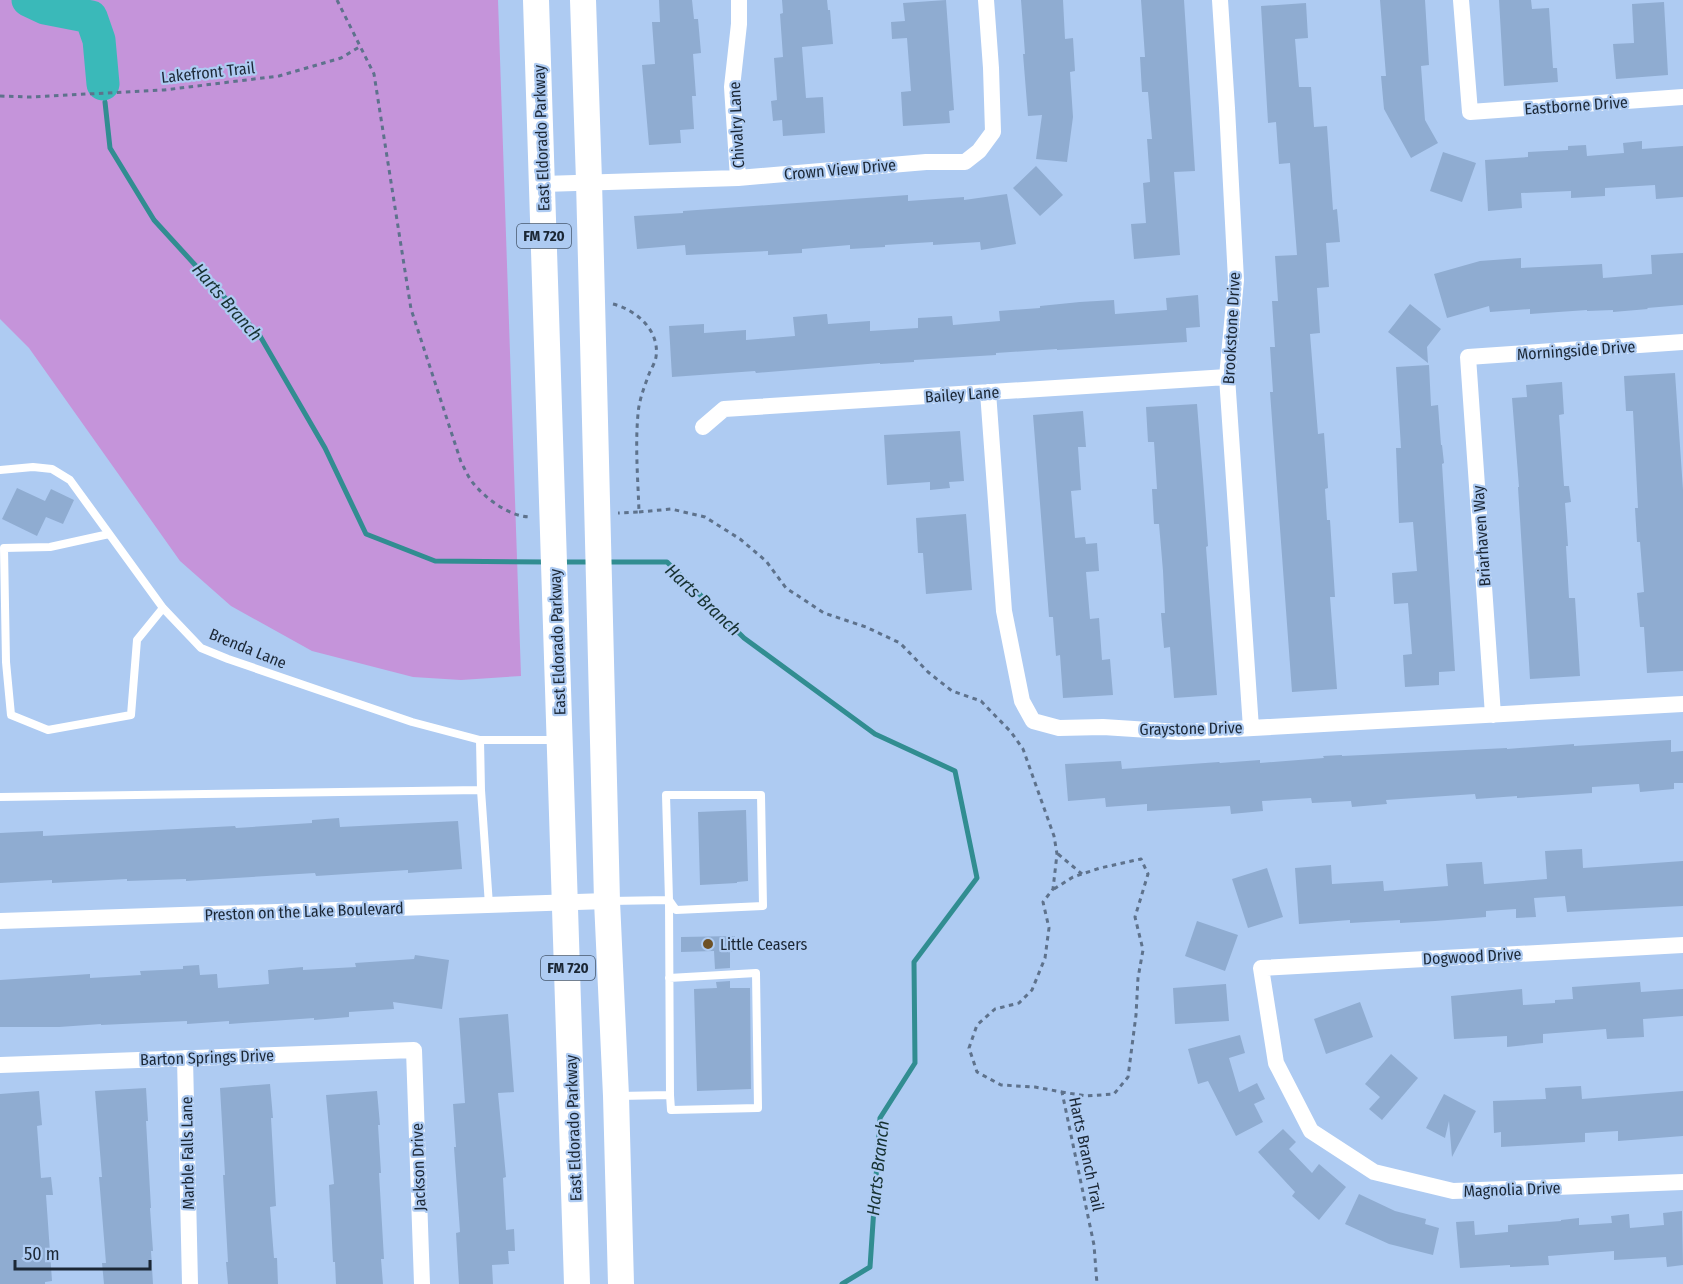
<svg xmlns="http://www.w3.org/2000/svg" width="1683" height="1284" font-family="'Fira Sans Condensed',sans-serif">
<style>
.green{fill:#c594da}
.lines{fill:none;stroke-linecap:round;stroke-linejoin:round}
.stream{stroke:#318d91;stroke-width:5}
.river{stroke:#3ab9b9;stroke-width:33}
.building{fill:#8facd1}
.path{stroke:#5e728c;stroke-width:3;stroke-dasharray:4.5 4.5;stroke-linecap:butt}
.service{stroke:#fff;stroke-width:8}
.minor{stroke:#fff;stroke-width:16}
.primary{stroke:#fff;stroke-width:26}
.poi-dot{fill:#6e5125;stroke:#aecbf2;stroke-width:2}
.labels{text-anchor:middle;stroke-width:4.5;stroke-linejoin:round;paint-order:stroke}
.shield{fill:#aecbf2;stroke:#47586e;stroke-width:1.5}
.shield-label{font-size:15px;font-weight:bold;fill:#1b2735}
.street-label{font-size:16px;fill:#1b2735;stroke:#aecbf2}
.poi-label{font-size:16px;fill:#1b2735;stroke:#aecbf2;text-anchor:start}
.water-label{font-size:18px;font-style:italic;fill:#173232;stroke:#aecbf2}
</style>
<rect width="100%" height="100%" fill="#aecbf2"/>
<path class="green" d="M0,0H498L521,676L461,680L413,677L312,651L231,606L180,561L29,348L0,319Z"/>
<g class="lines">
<path class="stream" d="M105,102L110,148L154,220L260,336L325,448L366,534L435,561L547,562
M562,562H592
M604,562H667L744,638L875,734L955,771L977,878L914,962L915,1063L880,1118L870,1267L842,1284"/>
<path class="river" d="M28,0L45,8L91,17L99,40L103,84"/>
</g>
<path class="building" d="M659,0H692L694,19H698L701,53L693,54L696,96H692L694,129L680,130L681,143L649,145L642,65L655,64L652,22H660Z
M782,0H827L828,10H830L833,44L802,47L806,98L823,97L825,133L783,136L782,120L773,121L771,101L777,100L774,58L783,57L780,14L783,13Z
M946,0L954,110L949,111L950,123L903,126L901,92L911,91L907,38L892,39L891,22L905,21L903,3Z
M1021,0H1063L1065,39L1073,38L1075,71L1070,72L1073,117L1067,162L1036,159L1042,115L1028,116L1023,54H1025Z
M1141,0H1184L1195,171L1174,172L1180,255L1134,259L1131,224L1146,223L1143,183L1150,182L1147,139H1152L1148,92H1142L1140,57H1145Z
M1380,0H1425L1429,65L1421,66L1425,120L1438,143L1411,158L1384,109L1381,76H1386Z
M1499,0H1531L1532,9L1549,8L1553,68H1557L1558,82L1504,86Z
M1664,2L1668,75L1616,79L1613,44L1634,43L1632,4Z
M1306,3L1308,38L1295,39L1299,87H1311L1314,127L1327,126L1333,210L1337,209L1340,242L1326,243L1329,287L1317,288L1320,333L1310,334L1318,434L1324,433L1328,488L1325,489L1327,520H1330L1335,597H1330L1337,689L1292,692L1270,392H1273L1270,347H1275L1272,301H1278L1275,256L1297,255L1290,163L1279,164L1276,122L1268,123L1261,6Z
M1642,141V149L1683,146V197L1656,199L1655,185L1605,188V196L1571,198V191L1521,193L1522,208L1488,211L1485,160L1528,157V152L1568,150V146L1586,145L1587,156L1624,153L1623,143Z
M1443,152L1476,163L1462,202L1430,191Z
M1036,166L1063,195L1040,216L1013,188Z
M1007,194L1016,244L981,250L980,242L933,245V242L885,245V247L850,249V245L802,249V253L768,255V251L686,255L685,245L637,249L634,216L683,213V211L908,195V201L964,197V200Z
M1683,253V305L1647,308L1648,309L1613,312V310L1587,311V310L1530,314V309L1490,312L1489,306L1447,318L1434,274L1480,261L1521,258V268L1602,264L1603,278L1652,274L1651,255Z
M1198,295L1200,327L1186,328L1187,342L1057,350V349L996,353V355L914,360V362L880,364V363L756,373L755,371L672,377L669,326L704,324V333L746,330V340L795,336L793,317L827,314L828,324L870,321V331L918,328V318L952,316L953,325L1000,321L999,311L1040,308V306L1080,302L1114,300L1115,314L1167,310L1166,298Z
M1410,304L1441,329L1427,347L1428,363L1388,332Z
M1429,365L1431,406L1438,405L1441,445H1442L1444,463L1442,464L1455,671L1439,672V685L1405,687L1403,655L1412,654L1408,603L1394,604L1392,573L1417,571L1413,522L1399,523L1396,448H1401L1396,367Z
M1675,373L1683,490V671L1647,673L1644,627H1640L1637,593L1644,592L1640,542H1637L1635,508H1638L1633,411H1626L1624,376Z
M1562,382L1564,414L1559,415L1564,486H1569L1571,502L1565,503L1568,546H1566L1569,598H1575L1580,676L1530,679L1518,487H1519L1512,398L1527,397L1526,385Z
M1197,404L1203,479L1208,546L1206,547L1217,695L1174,698L1170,647L1164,648L1161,613H1165L1163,571L1159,524H1154L1152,489H1157L1154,442H1148L1146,407Z
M1083,411L1086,447H1078L1081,490L1071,491L1075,538L1085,537L1086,544L1097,543L1099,571L1086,572L1090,619L1099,618L1102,660L1110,659L1113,695L1063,698L1060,655L1056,656L1053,617H1049L1033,415Z
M960,431L964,481L949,482L950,488L930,490V482L887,485L884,435Z
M17,488L45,501L51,489L74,500L63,524L46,517L37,536L2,519Z
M966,514L972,590L926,594L923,553H918L916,518Z
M1671,740V752L1683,751V783H1674V789L1640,792L1639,784L1592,787V793L1517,798V796L1476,799L1475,794L1386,800L1387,804L1352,807L1351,801L1312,803L1311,798L1262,801L1263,811L1231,814L1230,806L1147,811V804L1106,807L1105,798L1068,801L1065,764L1121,761L1122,769L1219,762L1220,763L1260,760V763L1324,758L1323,756L1342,755V756L1507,748V749L1574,744V746Z
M746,810L748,881L737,882V883L700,885L698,812Z
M339,818L340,827L458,821L462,869L408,873V870L316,876L315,873L186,881V879L127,881V879L52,883V880L0,883V833L43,831V836L235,826L236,828L312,823V820Z
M1582,849L1583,868L1683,861V906L1567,912L1565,896L1534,898L1536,917L1516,918V909L1486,911V917L1435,921L1400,923V920L1350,923V920L1299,924L1295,868L1331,865L1332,884L1383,881L1384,891L1448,886L1446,864L1482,862L1484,884L1547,879L1545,851Z
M1267,868L1283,917L1248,928L1232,879Z
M1197,921L1238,935L1225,971L1185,956Z
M735,936V951L730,952V968L715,969L714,951L681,952V937Z
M415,955L449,960L442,1009L393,1002L394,1009L349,1012V1017L314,1020V1018L229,1024V1021L187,1024V1021L101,1025V1024L59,1027H0V980L90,974V978L141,975L140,971L183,969V966L199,965L200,975L217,974L218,988L269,984L268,970L303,967V970L356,967L355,963L414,959Z
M730,981V988H750L751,1089L697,1091L694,989L717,988L716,982Z
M1640,982L1641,992L1683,989V1016L1643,1019L1644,1037L1607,1039L1606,1029L1543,1034V1043L1507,1047V1036L1454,1039L1451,996L1522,989L1523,1005L1555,1003V1000L1573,999L1572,987Z
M1226,984L1229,1021L1175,1024L1173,988Z
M1360,1002L1373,1037L1326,1054L1314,1019Z
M508,1014L514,1092L498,1093L506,1177L503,1178L506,1230L514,1229L515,1251H508L509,1264L492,1265L493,1284H459L456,1233L460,1232L454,1147H456L453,1104L465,1103L459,1018Z
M1240,1035L1245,1053L1229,1058L1239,1092L1257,1083L1265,1099L1254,1104L1263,1122L1236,1136L1208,1081L1198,1084L1188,1049Z
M1391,1054L1418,1078L1382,1120L1369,1109L1380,1097L1365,1084Z
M270,1084L273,1118H271L276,1206L270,1207L274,1258H277L278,1284H228L226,1262H228L223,1175H225L220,1088Z
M1581,1086L1582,1099L1683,1091V1136L1618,1141V1131L1585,1133V1142L1501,1147V1132L1494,1133L1493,1101L1546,1099L1545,1088Z
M146,1088L148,1121H146L151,1208H150L153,1251H151L153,1284H104L102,1263H106L99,1177H102L95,1091Z
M39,1091L42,1125L37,1126L41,1178L51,1177L53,1195H46L52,1281L45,1282V1284H0V1094Z
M377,1091L380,1125H378L381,1173H379L384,1259H381L383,1284H336L335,1262H333L329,1185L334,1184L326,1095Z
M1444,1094L1476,1111L1452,1157L1449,1121L1445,1138L1426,1128Z
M1283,1129L1296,1142L1289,1149L1312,1173L1319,1164L1346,1187L1319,1220L1292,1196L1295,1192L1258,1152Z
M1359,1194L1395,1211L1426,1219L1425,1224L1439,1228L1433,1255L1389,1244L1345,1224Z
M1682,1211L1683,1265L1667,1267L1666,1257L1614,1260V1251L1548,1256L1549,1265L1510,1267V1265L1460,1268L1456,1222L1474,1221L1475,1235L1508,1232V1225L1561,1221V1220L1579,1218V1225L1612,1223L1611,1216L1629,1214L1630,1228L1664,1225L1663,1213Z"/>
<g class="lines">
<path class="path" d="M337,0L374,74L411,309L461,462C465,469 468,477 473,483C486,499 510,517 531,517
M0,96L30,97L164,90L279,76L341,58L361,46
M613,304C636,310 660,330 656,357C655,363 651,369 649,374C644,388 639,400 638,414C635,447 638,480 639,512L618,513
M639,512L671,509L705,517L740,539L766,561L786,588L824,613L866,627L900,643L928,672L952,691L981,701L1011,732L1023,749L1054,836L1057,854L1053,889L1043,902L1049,928L1045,958L1032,990L1019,1003L995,1009L977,1025L969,1048L977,1072L1001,1085L1035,1087L1062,1092L1094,1245L1097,1284
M1058,854L1082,874
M1054,889L1073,877L1100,868L1141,859L1148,874L1135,917L1143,950L1138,978L1136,1015L1128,1077L1114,1094L1086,1096L1062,1092"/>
<path class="service" d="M0,470L33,467L52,469L70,480L163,608L201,648L228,659L412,722L480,740H556
M109,534L50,547L4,548L6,662L11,715L48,730L131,715L137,640L163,608
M480,740L481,790L489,905
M0,797L481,790
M610,901L669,900L666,795H761L763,906L676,910L669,900
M669,978L756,973L758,1108L671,1110L670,1095
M619,1096L670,1095L669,900"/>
<path class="minor" d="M1220,0L1227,108L1236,280L1227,377L1251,728
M1461,0L1470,112L1683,97
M738,178L732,87L739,24V0
M543,184L738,178L926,162H965L979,151L993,132L991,68L986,0
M988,392L1004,611L1022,701L1033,721L1059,728L1103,727L1180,732L1683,704
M703,427L724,409L1227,377
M1493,715L1468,357L1683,342
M0,921L607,901
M1683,945L1261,968L1276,1063L1311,1131L1374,1172L1453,1191L1683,1182
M185,1058L190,1284
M0,1065L414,1050L422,1284"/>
<path class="primary" d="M536,0L577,1284
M583,0L589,181L607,901L616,1096L621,1284"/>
</g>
<circle class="poi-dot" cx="708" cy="944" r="6"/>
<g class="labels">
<g class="shield">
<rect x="517" y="224" width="54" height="24" rx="4.5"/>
<rect x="541" y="956" width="54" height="24" rx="4.5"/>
</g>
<g class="shield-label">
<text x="544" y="241">FM 720</text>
<text x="568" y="973">FM 720</text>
</g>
<g class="street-label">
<text transform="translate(208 72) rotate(-6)" y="6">Lakefront Trail</text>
<text transform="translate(1576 105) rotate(-4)" y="6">Eastborne Drive</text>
<text transform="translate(736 125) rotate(-93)" y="6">Chivalry Lane</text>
<text transform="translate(541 138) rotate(-92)" y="6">East Eldorado Parkway</text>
<text transform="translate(840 169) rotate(-5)" y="6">Crown View Drive</text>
<text transform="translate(1231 328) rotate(-87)" y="6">Brookstone Drive</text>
<text transform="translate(1576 350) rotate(-4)" y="6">Morningside Drive</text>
<text transform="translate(962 394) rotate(-4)" y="6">Bailey Lane</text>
<text transform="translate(1481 536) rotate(-94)" y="6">Briarhaven Way</text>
<text transform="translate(557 642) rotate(-92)" y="6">East Eldorado Parkway</text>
<text transform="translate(248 648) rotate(22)" y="6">Brenda Lane</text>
<text transform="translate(1191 728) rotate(-1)" y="6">Graystone Drive</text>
<text transform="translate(304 911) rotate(-2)" y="6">Preston on the Lake Boulevard</text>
<text transform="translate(1472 956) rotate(-3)" y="6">Dogwood Drive</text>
<text transform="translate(207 1057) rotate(-2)" y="6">Barton Springs Drive</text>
<text transform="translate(573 1128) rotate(-92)" y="6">East Eldorado Parkway</text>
<text transform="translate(187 1153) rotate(-91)" y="6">Marble Falls Lane</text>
<text transform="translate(1087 1154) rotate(78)" y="6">Harts Branch Trail</text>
<text transform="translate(418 1167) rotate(-92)" y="6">Jackson Drive</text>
<text transform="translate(1512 1189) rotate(-2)" y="6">Magnolia Drive</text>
</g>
<g class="poi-label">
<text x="720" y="950">Little Ceasers</text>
</g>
<g class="water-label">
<text transform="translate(227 302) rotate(49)" y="6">Harts Branch</text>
<text transform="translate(703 600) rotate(43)" y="6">Harts Branch</text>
<text transform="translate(878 1168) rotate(-84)" y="6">Harts Branch</text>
</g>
</g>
<path d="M15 1260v9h135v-9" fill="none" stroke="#1b2735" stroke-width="3"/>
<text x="24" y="1260" font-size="18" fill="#1b2735" stroke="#aecbf2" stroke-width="4.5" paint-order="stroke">50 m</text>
</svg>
